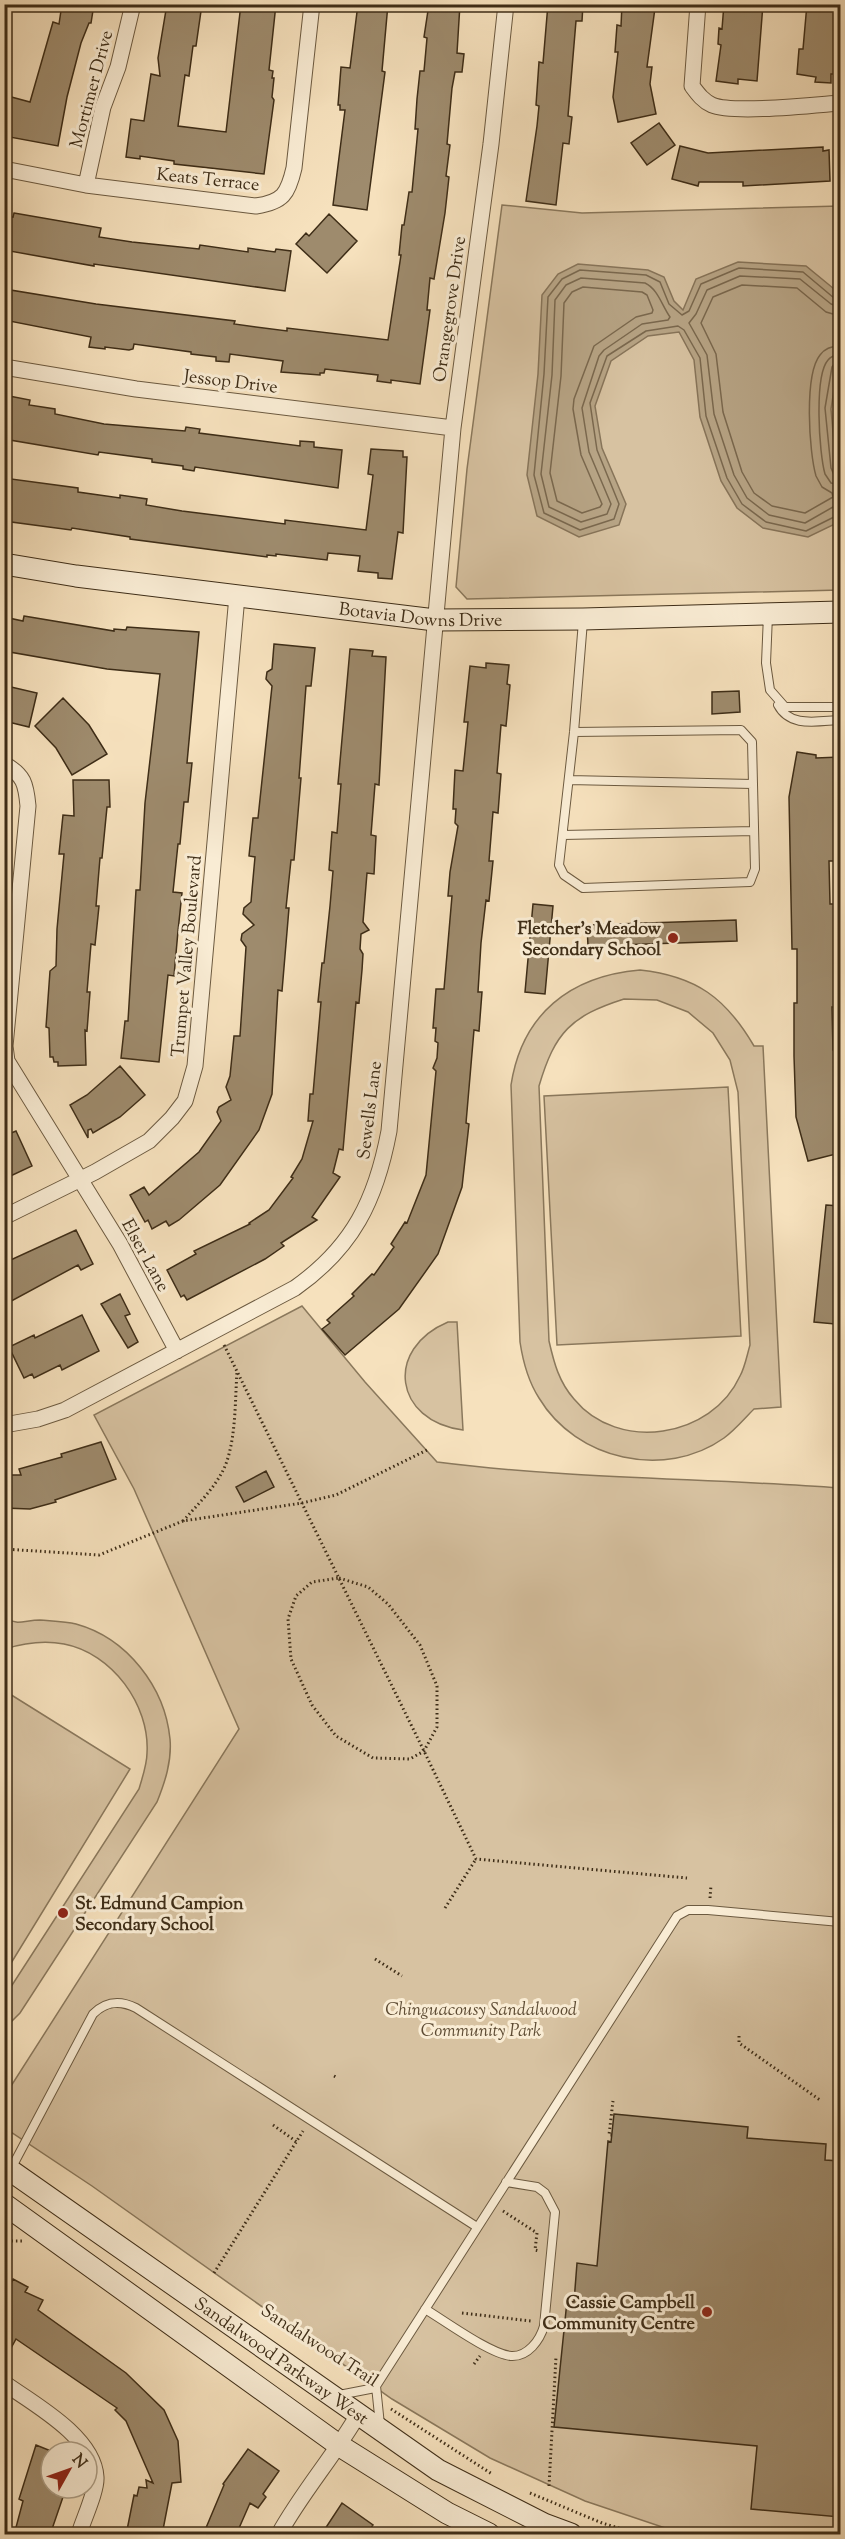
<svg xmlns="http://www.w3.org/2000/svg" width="845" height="2539" font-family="'Sorts Mill Goudy',serif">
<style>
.green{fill:#d7c2a1;stroke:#8a785c;stroke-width:1.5;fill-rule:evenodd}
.water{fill:#b7a485;stroke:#877459;stroke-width:1.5}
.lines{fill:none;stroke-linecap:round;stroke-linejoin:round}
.shore{stroke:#7a684e;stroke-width:1.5}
.building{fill:#9e8b6d;stroke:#3e2d17;stroke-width:1.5}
.lane-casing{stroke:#6c5a40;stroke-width:10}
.street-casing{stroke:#6c5a40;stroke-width:17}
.secondary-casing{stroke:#3e2d17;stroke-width:23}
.path{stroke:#3e2d17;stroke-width:3;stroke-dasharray:1.5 3;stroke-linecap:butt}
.lane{stroke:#f9ecd4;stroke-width:8}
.street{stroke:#f9ecd4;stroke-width:15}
.secondary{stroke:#f9ecd4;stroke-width:21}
.poi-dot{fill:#8f2418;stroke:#f9ecd4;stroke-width:2}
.labels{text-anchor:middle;stroke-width:6;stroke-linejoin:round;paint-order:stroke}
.street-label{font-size:18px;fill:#3e2d17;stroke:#f9ecd4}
.poi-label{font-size:18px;font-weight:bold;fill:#3e2d17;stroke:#f9ecd4;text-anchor:end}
.park-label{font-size:18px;font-style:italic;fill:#5d4b33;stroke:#f9ecd4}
</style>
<rect width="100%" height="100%" fill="#f6e1bd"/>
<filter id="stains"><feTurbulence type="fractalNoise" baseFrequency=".00333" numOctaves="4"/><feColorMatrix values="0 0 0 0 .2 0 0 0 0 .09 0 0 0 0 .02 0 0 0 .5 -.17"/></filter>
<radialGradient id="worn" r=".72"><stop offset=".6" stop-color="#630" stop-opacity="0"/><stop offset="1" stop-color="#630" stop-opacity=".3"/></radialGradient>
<path class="green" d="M502,205L582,213L840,206V590L467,599L456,587L467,469Z
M640,970C696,976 726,998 754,1046H763L781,1407L754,1409C744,1419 735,1430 724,1438C665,1480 576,1460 539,1398C528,1381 523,1362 520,1342L511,1085C522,1014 570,976 640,970ZM624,999L657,1000L688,1012L713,1033L730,1060L738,1092L750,1345C747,1355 745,1367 740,1376C712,1438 618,1453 574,1399C559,1382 554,1363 549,1341L539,1086C555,1032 571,1016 624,999Z
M728,1087L741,1336L557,1345L544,1096Z
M302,1306L365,1382L437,1462C571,1479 706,1478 840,1488V2534H683L585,2501L490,2458L392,2399L92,2186L5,2128L4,2097L239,1729L134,1489L94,1415Z
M448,1322H457L463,1430C394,1421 384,1349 448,1322Z
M5,1618C17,1626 25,1620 40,1620C51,1621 65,1621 76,1624C127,1638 165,1687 170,1739C172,1761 165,1782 157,1802L20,2013L5,2028V1996L139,1789C142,1778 147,1765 147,1753C150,1705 112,1653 64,1644C43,1640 24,1643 5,1649Z
M5,1691L130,1769L5,1973Z"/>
<path class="water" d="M738,262L806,266L839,293L840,351L831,409L836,466L840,481V517L835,524L808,537L763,528L737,508L721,481L700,417L694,360L679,332L648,336L611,361L595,406L602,448L626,504L619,525L579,537L537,516L527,475L538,374L542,295L558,274L578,264L648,270L664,277L674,301L683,310L696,279Z"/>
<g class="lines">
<path class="shore" d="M581,278L645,283C658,289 662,306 670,317L668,320L642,324L604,350L599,356L582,408L589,452L611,504L607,514L581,522L549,507L541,474L552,375L555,300L566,285Z
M583,287L642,292L647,295L653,310L652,313L636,317L594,346L574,399L573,409L581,455L602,504L600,507L582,513L557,501L550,473L561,376L564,303L572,292Z
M840,299L834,298L803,272L739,268L701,284L689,311L682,315L669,304L660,282L646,275L580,270L562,279L548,297L544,374L534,475L544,513L580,530L614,519L619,504L597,450L590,403L607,356L646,331L678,326L684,330L700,358L706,416L727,478L742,504L766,522L806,531L840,514
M840,307L831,304L800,279L740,276L707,290L696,314L689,323L707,355L714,414L734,475L747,498L769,515L805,523L833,507L840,506
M840,316L826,312L797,288L742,285L713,297L701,323L716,354L723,412L742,472L754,493L772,506L805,513L833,497L832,493L822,487L816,476C809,452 804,375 820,355C825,348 832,346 840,346
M840,355C835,355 831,356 828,360C814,376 819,453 825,474L831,483L840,485
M840,362L835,363L832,367L825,408L831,468L834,475L840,477"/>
</g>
<path class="building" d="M62,4H94L91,23H89L81,43L67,97L58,146L4,136V95L30,102L53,22L59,24Z
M167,4H202L196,46H193L189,76L185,75L178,126L226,132L241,4H276L269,70L273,71L272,78H274L272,97L274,100L264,174L174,164V161L140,156V159L126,157L131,119L144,121L151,74L160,76L158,58Z
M358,4H388L382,71L385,72L367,210L333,205L345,110H340V105H338L341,67L350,68Z
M429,4H460L457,53L464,54L462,72H455L452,88L447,144L450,145L446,176L449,177L445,213L434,279L430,278L427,310H430L420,384L391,380V383L377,381L378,375L325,369L324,373H320V375L281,372L283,361L230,354L229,362L216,361V357L191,354V352L134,344L133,349L129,350L105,347V349L89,347L91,337L4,320V289L96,304L235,321L234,324L287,331V328L388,340L401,255H399L402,225H404L409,192H412L418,129H415L417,99L420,71H424L427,38L424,37Z
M548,4H583L582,21H576L568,116L572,117L569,144L563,143L556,205L526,201L537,126L539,106L536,105L539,62L543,63Z
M622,4H654L655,8L647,67H652L650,84L656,114L618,122L613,97L618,52H615L617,25L621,26Z
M724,4H763L757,81L738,79V84L716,81L721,45L718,44L719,28L722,29Z
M807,4H837L834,74H831V83L815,82L816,77L797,74L799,49H803Z
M659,123L675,145L647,165L631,143Z
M680,146L708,153L823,147V151L829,150L830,181L743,186V182H699L698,186L672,179Z
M14,213L101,228L99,237L132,242L199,249L200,245L248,252V248L275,252L276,249L291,251L285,291L94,264V266L4,250L10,216L13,217Z
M329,214L357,241L327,273L296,244L306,233L309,236Z
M4,395L30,400L29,405L55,409V414L104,424L185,431L186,427L200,429L199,433L300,446V441L314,442V447L342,450L338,488L195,467L194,471L183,469V466L152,462V459L99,452L98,455L4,439Z
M371,449L403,451V457H407L403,533L398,532L392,579L378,578V573L358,571L360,556L328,553L327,560L276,554V556L267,555V557L130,539V537L72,528L71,530L4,521V478L78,488V492L120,498V495L147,499L146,505L182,511L285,524V520L366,530L373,475L368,474Z
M24,616L114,631V629L126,630L127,627L199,632L187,763H192L188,802H184L180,844H178L173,892L182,893L178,931L174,976L168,975L159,1062L121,1058L125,1021H128L136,890H140L145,803L160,674L107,669L4,651V617L23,621Z
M274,644L315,648L311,686H306L299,778H301L294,860H291L286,908H289L282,991L278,990L272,1094L259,1130L220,1185L179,1220L169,1226L166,1221L152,1229L148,1220L145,1222L130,1195L144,1187L149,1195L199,1152L221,1121L217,1112L219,1107L231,1100L226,1087L230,1076L234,1036H240L246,947L241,940L242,934L254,925L243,914L244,908L251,902L252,890L255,857L249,856L253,818H258L272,686L266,679L267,672L272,669Z
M350,649L373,651L372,656L386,657L379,785L375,784L371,835L376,836L374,874L367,873L363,922L369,930L361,934L360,949L363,954L362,970L359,1003L356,1002L343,1150L339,1149L333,1173L340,1177L312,1217L317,1220L281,1243L284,1246L265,1259L187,1300L184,1295L181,1297L167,1270L196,1254L194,1251L250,1224L249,1223L269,1210L293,1178L291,1177L302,1159L313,1121H308L310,1094H313L321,1002H318L322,963H324L330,906L333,871L329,870L332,832L337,833L341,784H338Z
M486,663L509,665L507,684L510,685L506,726L501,725L497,773L501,774L498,813L493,812L489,861H493L489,901L486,900L481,943L478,992H482L479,1031L474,1030L466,1123L469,1124L462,1187L438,1254L399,1309L345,1355L322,1329L330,1323L327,1320L354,1296L352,1294L372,1274L374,1275L394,1247L391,1244L405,1222L407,1223L426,1175L436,1071L433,1068L437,1058L438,1043L435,1041L436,1028H433L436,989H444L452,896H448L450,872L458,826L455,823L456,809H453L455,770L463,771L468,722H464L470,666L486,668Z
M11,687L37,693L29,727L4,721Z
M739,691L740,712L712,714V692Z
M63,698L89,725L107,754L72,775L56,748L35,726Z
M797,752L816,755V758L840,757V861H829L830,904H840V1007H832L833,1050H840V1153L808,1161L796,1117L794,1056V1003H797V949H792L789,797Z
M73,780H109L110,807H107L102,858H100L96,906H99L95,945L91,944L87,992H90L87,1031L85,1030L86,1065L58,1066V1062H54L53,1057H50L49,1028L46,1027L50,971L56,966L57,929L64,854H59L63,815L74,816Z
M533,904L553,906L545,994L525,992Z
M736,920L737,941L588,946L587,925Z
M120,1066L145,1095L120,1117L93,1133L91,1129L88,1130V1138L70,1105L87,1095Z
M16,1131L32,1166L4,1179V1136Z
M826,1205L840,1206V1264L835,1324L814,1322Z
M76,1230L93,1264L81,1270L78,1265L4,1305V1263Z
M120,1294L130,1314L125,1316L138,1342L128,1348L101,1304Z
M82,1315L99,1351L62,1370L60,1365L34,1378L32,1374L24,1378L9,1347L34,1335L35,1338Z
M101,1442L116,1479L55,1500L56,1502L30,1509L4,1508V1475H21L19,1469L62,1457L61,1454Z
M266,1471L274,1487L244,1502L236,1487Z
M614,2114L748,2127L747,2138L826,2144L825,2160L840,2161V2517L751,2509L757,2446L554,2427L567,2301L574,2302L577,2263L597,2266L608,2141L611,2142Z
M13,2279L28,2287L25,2292L43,2300L38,2310L126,2373L164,2410L178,2441L181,2482L172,2483L162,2535H126L134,2495L137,2496L139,2487L147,2488L146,2480L153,2483L126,2421L115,2410L117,2408L16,2339L4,2361V2286L9,2288Z
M36,2445L51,2451V2488H57L55,2494L63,2497L50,2535H14L23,2501L19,2499Z
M248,2449L279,2471L263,2494L266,2497L258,2508L250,2503L236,2535H203L224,2485L223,2484Z
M342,2503L373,2525L366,2535H321Z"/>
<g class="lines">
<defs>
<path id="lane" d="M768,615L766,663L770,690L785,707H840
M778,705C790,728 817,721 840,720
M574,732L741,730L752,742L755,869L750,882L583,888L564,875L559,865L574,732L583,621
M569,780L753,784
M563,835L754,831
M11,2169L93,2014C106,2001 120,2000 136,2008L477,2227
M425,2309C445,2321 490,2354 511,2356C528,2357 540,2340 544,2326L555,2212L545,2193L537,2187L506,2182
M339,2395L375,2388
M380,2425L376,2386L677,1916L688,1910H708L840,1922"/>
<path id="street" d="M698,4L692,86C698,94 703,101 712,105C733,114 814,105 840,103
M4,169L86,185L256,206C283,202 288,194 294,168L312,4
M86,185L103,107L118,67L133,4
M4,367L136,389L453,428
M4,764C24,775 26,784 28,806L5,1046L7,1061L120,1244L177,1351
M4,1217L95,1172L149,1141L172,1118L185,1101L195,1066L237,596
M4,1425L38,1419L65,1410L295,1288C353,1247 376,1200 389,1131L453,428L491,144L506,4
M4,2383C34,2404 94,2437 96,2477C97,2491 83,2520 79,2534
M279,2534C302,2492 335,2455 359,2413"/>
<g id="secondary">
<path id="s1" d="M4,564L76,576L435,620L583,619L840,612"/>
<path id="s2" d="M4,2166L438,2470L544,2524L571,2534"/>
<path d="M4,2204L340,2446L447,2513L489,2534"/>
</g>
</defs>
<use href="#lane" class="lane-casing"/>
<use href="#street" class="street-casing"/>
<use href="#secondary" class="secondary-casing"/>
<path class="path" d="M224,1345L424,1751L476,1859L687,1878
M183,1521C199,1503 219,1484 227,1461C236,1433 235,1401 237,1372
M4,1549L99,1555L183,1521L302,1503L336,1495L429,1449
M339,1578L368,1587L388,1604L420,1645L437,1686V1727L424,1751L410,1759L373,1758L336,1736L312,1705L291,1659L288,1619L296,1596L312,1582Z
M710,1898L711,1885
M445,1908L476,1859
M375,1959L402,1976
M739,2036V2043L820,2100
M334,2076L338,2078
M273,2125L297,2142
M612,2135H609L613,2101
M503,2211L537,2233L535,2250L539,2251
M4,2236L11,2241H22
M214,2273L303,2131
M462,2313L531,2321
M474,2364L480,2356
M391,2409L492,2474
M549,2486L556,2357
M530,2493L602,2523L639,2534"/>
<use href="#lane" class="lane"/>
<use href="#street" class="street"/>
<use href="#secondary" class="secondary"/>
</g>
<g class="poi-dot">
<circle cx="673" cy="938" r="6"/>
<circle cx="63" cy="1913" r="6"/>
<circle cx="707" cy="2312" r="6"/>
</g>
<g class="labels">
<g class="street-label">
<text transform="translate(91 89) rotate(-75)" y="6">Mortimer Drive</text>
<text transform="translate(208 179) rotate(6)" y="6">Keats Terrace</text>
<text transform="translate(449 309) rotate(-82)" y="6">Orangegrove Drive</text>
<text transform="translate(231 381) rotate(7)" y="6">Jessop Drive</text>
<text dy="6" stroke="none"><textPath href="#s1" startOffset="420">Botavia Downs Drive</textPath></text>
<text transform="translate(186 956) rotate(-85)" y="6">Trumpet Valley Boulevard</text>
<text transform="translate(369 1110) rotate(-83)" y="6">Sewells Lane</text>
<text transform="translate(146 1255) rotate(61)" y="6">Elser Lane</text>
<text transform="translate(320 2345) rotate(33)" y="6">Sandalwood Trail</text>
<text dy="6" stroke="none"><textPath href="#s2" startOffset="339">Sandalwood Parkway West</textPath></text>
</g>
<g class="poi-label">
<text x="661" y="934">Fletcher's Meadow<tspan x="661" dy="21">Secondary School</tspan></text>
<text x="75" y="1909" text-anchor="start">St. Edmund Campion<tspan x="75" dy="21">Secondary School</tspan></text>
<text x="695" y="2308">Cassie Campbell<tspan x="695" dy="21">Community Centre</tspan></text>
</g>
<g class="park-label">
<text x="481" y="2015">Chinguacousy Sandalwood<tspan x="481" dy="21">Community Park</tspan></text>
</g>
</g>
<rect width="845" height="2539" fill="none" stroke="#f6e1bd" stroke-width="24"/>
<rect x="6" y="6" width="833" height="2527" fill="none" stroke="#3e2d17" stroke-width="3"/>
<rect x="12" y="12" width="821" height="2515" fill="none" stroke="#3e2d17" stroke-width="1.5"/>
<g transform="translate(69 2470) rotate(50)"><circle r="28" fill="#f9ecd4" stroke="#aea088" stroke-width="1.5"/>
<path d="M0-4.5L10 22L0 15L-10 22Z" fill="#8f2418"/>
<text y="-9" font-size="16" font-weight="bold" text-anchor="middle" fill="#3e2d17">N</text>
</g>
<rect width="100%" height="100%" filter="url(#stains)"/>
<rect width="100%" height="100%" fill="url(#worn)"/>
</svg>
